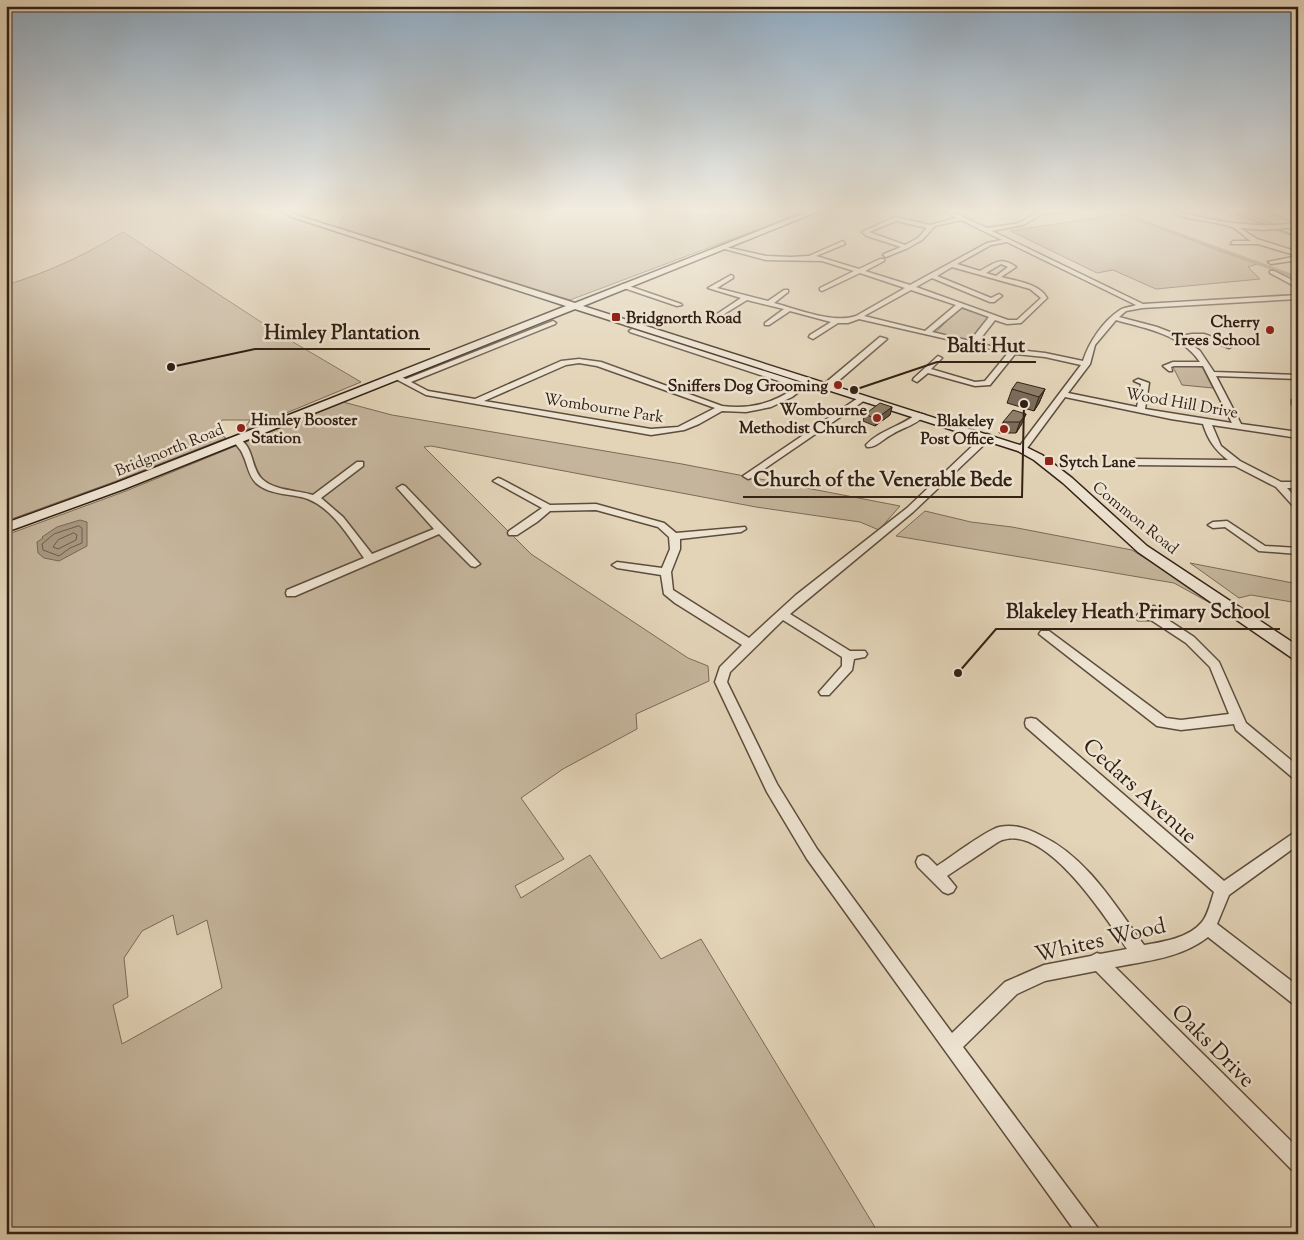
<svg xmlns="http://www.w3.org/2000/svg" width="1304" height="1240" font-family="'Sorts Mill Goudy',serif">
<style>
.green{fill:#c5b59c;stroke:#7c6a58;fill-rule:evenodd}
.water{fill:#a79780;stroke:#786755}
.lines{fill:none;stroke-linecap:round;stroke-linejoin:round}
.shore{stroke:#6c5c4a;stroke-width:1}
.stream{stroke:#786755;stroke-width:2}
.canal{fill:#a79780;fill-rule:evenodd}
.street-casing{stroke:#5e4d3d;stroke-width:3}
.secondary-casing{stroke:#322014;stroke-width:3}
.street{fill:#ede3d1;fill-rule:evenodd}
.secondary{fill:#ede3d1;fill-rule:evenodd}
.wall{fill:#7a6c5a;stroke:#322014}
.shaded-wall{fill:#63584a;stroke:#322014}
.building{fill:#8e7e69;stroke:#322014}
.poi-dot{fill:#8f2418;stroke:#ede3d1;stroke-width:2}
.labels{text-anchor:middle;stroke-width:5;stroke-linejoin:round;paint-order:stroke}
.far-poi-label{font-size:16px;font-weight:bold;fill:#322014;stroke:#ede3d1;text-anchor:end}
.far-street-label{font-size:16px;fill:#322014;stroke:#ede3d1}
.near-street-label{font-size:22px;fill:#322014;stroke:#ede3d1}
.leader{fill:none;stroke:#322014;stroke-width:2}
.callout-dot{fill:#322014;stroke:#ede3d1;stroke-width:2}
.callout-label{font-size:20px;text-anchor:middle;font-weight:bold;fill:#322014;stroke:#ede3d1;stroke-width:5;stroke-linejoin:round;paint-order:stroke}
</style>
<rect width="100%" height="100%" fill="#e3d4b8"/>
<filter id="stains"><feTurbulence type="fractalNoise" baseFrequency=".004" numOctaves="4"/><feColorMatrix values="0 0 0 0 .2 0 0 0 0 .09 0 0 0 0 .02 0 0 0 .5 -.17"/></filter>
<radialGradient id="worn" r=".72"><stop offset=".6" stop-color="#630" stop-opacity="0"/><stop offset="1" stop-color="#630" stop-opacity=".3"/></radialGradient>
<path class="green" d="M359,210H809L570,300L339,227L346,211Z
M1219,210H1234L1276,225L1255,226Z
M1115,212C1163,228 1209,248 1257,264L1248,267L1260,279L1156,289L1113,270L1097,273L1011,231L1107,216Z
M123,232L281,335L361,382L243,431L250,420H222L215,431L226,438L119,480L6,521V285C47,273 87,254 123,232Z
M960,308L989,317L971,340L937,334L936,332Z
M1175,365L1202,367L1213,388L1182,385L1173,367Z
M343,402L392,415L682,464L900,506L879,530L860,522L756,507L431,446L424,447L531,554L688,658L708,666L709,681L636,714L637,729L563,769L521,798L564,859L515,886L521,898L590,855L661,959L701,939L879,1234H6V535L126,491ZM173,915L177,935L207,920L222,988L122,1044L113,1005L128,997L124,958L142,931Z
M925,511L971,522L1012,527L1132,550L1215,601L1212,604L1174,583L896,536Z
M1190,563L1298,584V603L1251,595L1239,598Z"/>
<path class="water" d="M80,520L87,522V546L59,561L44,558L38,553L37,542L43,538L42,537L57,527Z"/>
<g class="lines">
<path class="shore" d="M79,526L82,528V543L70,548L59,556L43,550L42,544L54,534Z
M74,533L77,535L76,540L58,549L53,547L58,540Z"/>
<path class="stream" d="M796,210L799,212
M1225,210L1298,237"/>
<path class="canal" d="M1112,210H1117L1298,276V280Z"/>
<defs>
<path id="street" d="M943,210H948L987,228L1019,223L1041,211L1069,210L1067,212L1042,214L1023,225L992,231L1143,304L1298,295V299L1142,308L1126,311L1119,317L1157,327L1180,336L1192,334H1204L1232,344L1233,346L1229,348L1204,338L1185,339L1200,351L1214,372L1298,375V379L1216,376L1241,424L1298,432V438L1212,425L1221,446L1240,461L1281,482H1298V488H1287L1298,500V509L1295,508L1276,487L1235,466L1134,465L1130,462L1134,459L1228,460C1215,450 1208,440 1203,424L1171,419L1065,397L1025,451H1019V447L1081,365L1045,357L1015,354L990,385L975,386L928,373L917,382L913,380L914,378L938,356L942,358L931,369L975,382L985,381L1008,353L859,319L848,323H838L813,339L809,337L810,335L831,322L790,311L769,325H765V323L784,309L747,300L716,319L711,318L741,298L708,288L731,275L733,276V278L717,288L768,301L784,290H788V292L774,303C797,309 833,324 856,316L905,288L860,273L822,291L820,290V288L854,271L822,261L766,260L721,248V246L766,256L791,257L809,256L843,241L845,244L816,256L859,269L880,259H884V261L865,271L910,285L987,243L1002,240L961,220L935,226L922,240L908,248L886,257L883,255L884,254L901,247L867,236L862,232L895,217L930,225L957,218ZM896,221L927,228L918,238L905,245L869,232ZM1007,242L1136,305C1131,307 1125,307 1120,310C1103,321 1089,342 1083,361L1045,353L999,348L977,343L995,320L1007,324L1021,323L1047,298C1040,284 1016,281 1001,277L1016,267C1000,256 995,263 980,271L957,264L991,245ZM1001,264L1008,267L996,276L986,273ZM952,267L1030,289L1041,298L1017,320H1008L916,287L932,278L990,302H994L1002,296L999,294L991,298L937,276ZM911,290L956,305L925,331L864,316ZM962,307L989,317L970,341L932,332ZM1116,320C1147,329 1181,334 1200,362H1173L1163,366L1169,371H1172L1171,367L1174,366H1203L1232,423L1145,409L1149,383L1138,379L1134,381L1141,384L1137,407L1068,393L1090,364L1095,345Z
M989,210H996L1002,212L999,214Z
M1142,210H1149L1146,212Z
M1166,210H1173C1215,222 1254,229 1298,223V227L1264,230L1240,228L1257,239L1298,252V256L1258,244H1231L1233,241H1251C1244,237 1238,229 1232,227C1211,220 1186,221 1166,210Z
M1239,210H1272L1298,219V223L1266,210L1237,213Z
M1298,256V260L1271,264L1268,262Z
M1270,271H1274L1298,283V288L1270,273Z
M623,284L681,304L682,305L677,306L621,287V285Z
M553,321L556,323L555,324L411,382L428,391L475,399L561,361L579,359L601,362L722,406C751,410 773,403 797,387L630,332L629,331L632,329L802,383L809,379L813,381L792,397L771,407L746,412L722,411L699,424L684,430L651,435L426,395L392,377L396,375L406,379ZM579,363L597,366L715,408L678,427L651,429L484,401L566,365Z
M880,337L887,339L830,388H824V384Z
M861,396L868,398L751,478L748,479L743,476Z
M1292,400H1298V404H1292Z
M918,413L925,415C915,426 903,427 891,435C883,439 876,448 867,447L866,445C880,430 902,426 918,413Z
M987,434L990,435V439L913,512L790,614L850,651H865L867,654L865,657L854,659L852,670L829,695H821L819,692L842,666V657L783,620L730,672L727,682L777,784L817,849L952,1033L1005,982L1044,965L1091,956L1097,953L1100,954L1127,949C1106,918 1047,825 1002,840C997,842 991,847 986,850C973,859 960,867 947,876L956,887L953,892L948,894L943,892L918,867L916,862L918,857L923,855L928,857L937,866C951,857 985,831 999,827C1014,824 1026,828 1040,835C1087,857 1114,904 1144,945C1163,942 1189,938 1202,922C1208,915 1211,901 1214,892L1026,727L1025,723L1026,719L1031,718L1036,719L1224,881L1298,830V845L1229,895L1217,924L1298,986V1005L1292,1003L1208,937C1181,958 1147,961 1115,967L1298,1148V1172L1291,1169L1096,971L1045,981L1017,994L963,1047L1097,1227L1100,1234H1077L807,859L767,792L715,682L720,667L742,645L675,603L664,594L661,575L617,568L612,565L617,562L662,568L670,549L669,537L658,527L596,510L550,511L537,522L517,535H509L508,533L509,531L542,508L493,481L498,478L501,479L550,505L596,504L664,523L676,533L745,527L746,529L741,532L680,539V549L671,572L673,590L749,638L796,595L907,508L984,435Z
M236,437C255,445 250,468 262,479C275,491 297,490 313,495L357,462H363V466L321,498L343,517L372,554L434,529L399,490L397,488L402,485L405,486L480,564L475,567L471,566L439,534L295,596H287L286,593L287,590L364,558C349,537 333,509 308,499C291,493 271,496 256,483C248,475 248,465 243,455C241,449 236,445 232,440Z
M1227,521L1265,546L1298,548V554L1259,551L1225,527L1213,528L1208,525L1213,522Z
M1154,606L1160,610L1159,614L1194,637L1219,662L1246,723L1298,766V780L1293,778L1236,730L1234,724L1181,730L1157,726L1039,634L1041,631H1049L1166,718L1181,720L1229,714L1210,667L1186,643L1151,620H1138L1136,617L1138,614L1148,613L1150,607Z"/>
<path id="secondary" d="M279,210H287L296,215L575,303L812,210H820L819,211L583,306L1026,447L1042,455L1072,478L1147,546L1298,646V660L1292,658L1138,552L1063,483L1034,460L1018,451L575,309L124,489L6,532V523L116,483L566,306L292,217Z"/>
</defs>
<use href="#street" class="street-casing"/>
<use href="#secondary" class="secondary-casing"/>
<use href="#street" class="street"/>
<use href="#secondary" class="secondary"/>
</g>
<path class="wall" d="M1012,389H1045L1039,403L1034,411L1007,403Z
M892,407L890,415L875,426L863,421L865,414Z
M1026,414L1021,425L1016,433H999L1003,422Z"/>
<path class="shaded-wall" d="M1045,389L1039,403L1034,411L1039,397Z
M892,407L890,415L875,426L876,419Z
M1026,414L1021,425L1016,433L1020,422Z"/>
<path class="building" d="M1017,382L1045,389L1039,397L1012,389Z
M880,403L892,407L876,419L865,414Z
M1013,410L1026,414L1020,422H1003Z"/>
<linearGradient id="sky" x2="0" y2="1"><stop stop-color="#8ea8be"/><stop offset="0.55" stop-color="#f2ecdf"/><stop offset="1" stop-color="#f2ecdf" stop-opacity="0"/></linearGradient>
<rect width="1304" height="383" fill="url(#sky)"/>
<g class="poi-dot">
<rect x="611" y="312" width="10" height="10" rx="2.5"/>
<circle cx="1270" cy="330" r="5"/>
<circle cx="838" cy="385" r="5"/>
<circle cx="877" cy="418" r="5"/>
<circle cx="241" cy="428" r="5"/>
<circle cx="1004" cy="429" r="5"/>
<rect x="1044" y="456" width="10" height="10" rx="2.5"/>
</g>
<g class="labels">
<g class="far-poi-label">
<text x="626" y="323" text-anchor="start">Bridgnorth Road</text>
<text x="1260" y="327">Cherry<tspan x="1260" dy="18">Trees School</tspan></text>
<text x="828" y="391">Sniffers Dog Grooming</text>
<text x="867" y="415">Wombourne<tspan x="867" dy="18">Methodist Church</tspan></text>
<text x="251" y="425" text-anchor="start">Himley Booster<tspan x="251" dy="18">Station</tspan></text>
<text x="994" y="426">Blakeley<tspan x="994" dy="18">Post Office</tspan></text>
<text x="1059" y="467" text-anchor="start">Sytch Lane</text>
</g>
<g class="far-street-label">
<text transform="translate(1182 402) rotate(10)" y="6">Wood Hill Drive</text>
<text transform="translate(604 407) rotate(9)" y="6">Wombourne Park</text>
<text transform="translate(169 449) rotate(-22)" y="6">Bridgnorth Road</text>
<text transform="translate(1136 517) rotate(39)" y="6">Common Road</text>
</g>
<g class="near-street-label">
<text transform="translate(1141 790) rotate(42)" y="8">Cedars Avenue</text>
<text transform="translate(1100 939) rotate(-13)" y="8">Whites Wood</text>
<text transform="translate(1214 1045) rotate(45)" y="8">Oaks Drive</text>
</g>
</g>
<path class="leader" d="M171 367L255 349H430M854 390L937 362H1036M1024 404L1022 497H743M958 673L996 629H1280"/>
<g class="callout-dot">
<circle cx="171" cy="367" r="5"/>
<circle cx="854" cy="390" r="5"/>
<circle cx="1024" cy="404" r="5"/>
<circle cx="958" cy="673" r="5"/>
</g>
<g class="callout-label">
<text x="342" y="339">Himley Plantation</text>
<text x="986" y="352">Balti Hut</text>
<text x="883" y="486">Church of the Venerable Bede</text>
<text x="1138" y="618">Blakeley Heath Primary School</text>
</g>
<rect width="1304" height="1240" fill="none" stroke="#e3d4b8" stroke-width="25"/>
<rect x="8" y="8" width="1289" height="1225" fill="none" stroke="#322014" stroke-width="2.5"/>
<rect x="12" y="12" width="1279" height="1215" fill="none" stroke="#322014"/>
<rect width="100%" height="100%" filter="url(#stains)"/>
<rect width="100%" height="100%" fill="url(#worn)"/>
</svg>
